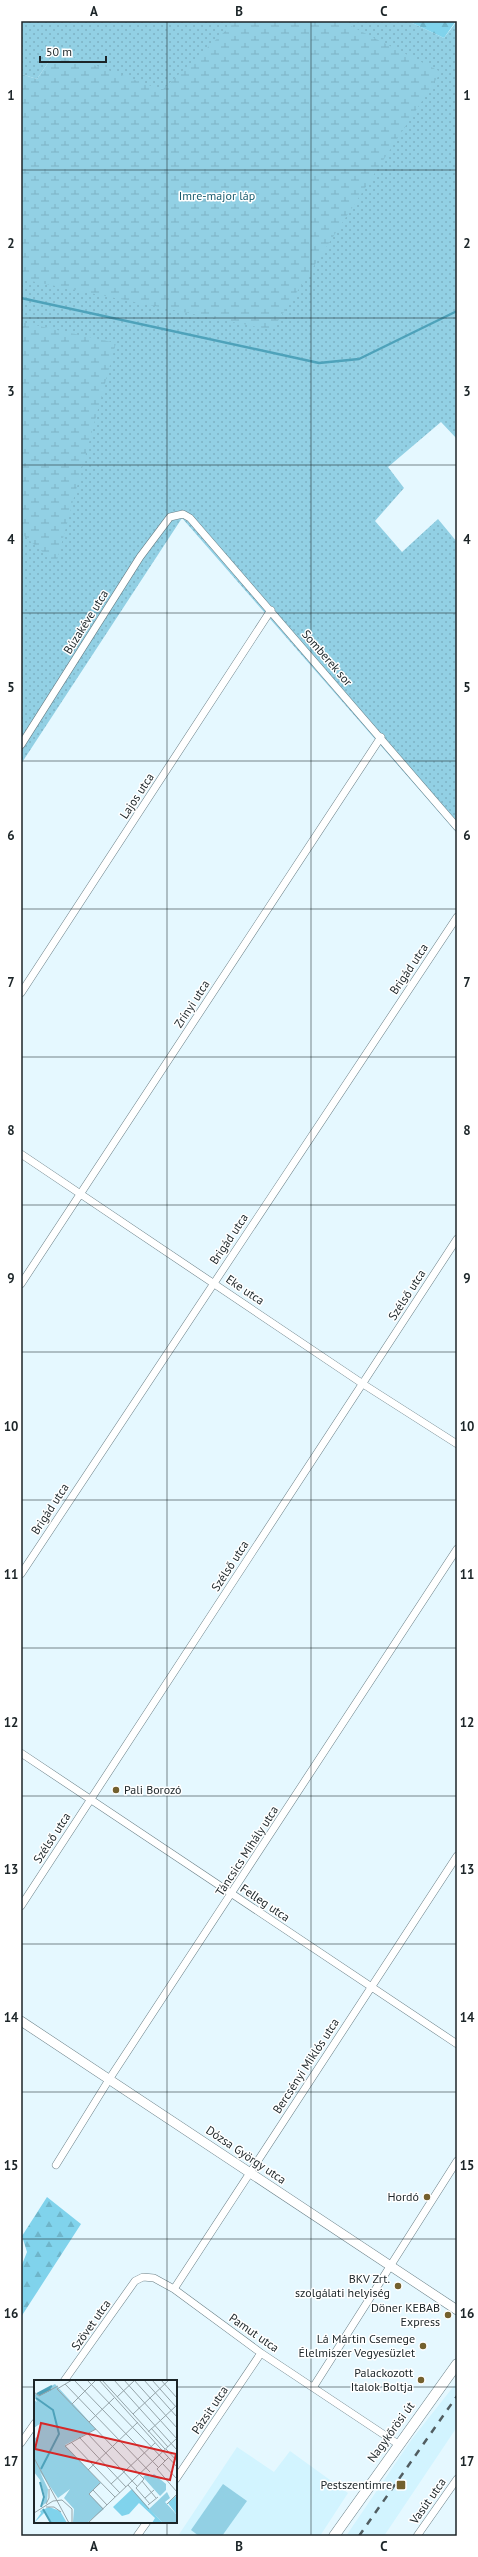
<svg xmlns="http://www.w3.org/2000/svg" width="478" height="2557" font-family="'PT Sans',sans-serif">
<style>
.built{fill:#d2f4ff}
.grass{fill:url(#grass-dots)}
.forest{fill:url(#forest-firs)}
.wetland{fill:url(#wetland-marsh)}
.green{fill:#92d0e4}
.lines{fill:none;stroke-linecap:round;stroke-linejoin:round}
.stream{stroke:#4ea2ba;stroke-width:2.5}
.minor-casing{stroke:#697f86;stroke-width:8}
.tertiary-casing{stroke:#697f86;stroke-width:10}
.secondary-casing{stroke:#697f86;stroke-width:11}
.minor{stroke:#fff;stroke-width:7}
.tertiary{stroke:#fff;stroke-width:9}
.secondary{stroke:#fff;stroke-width:10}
.rail{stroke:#515d61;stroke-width:2.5;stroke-dasharray:7 7;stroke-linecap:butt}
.grid{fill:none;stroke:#1c2528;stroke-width:1;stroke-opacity:0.55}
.poi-dot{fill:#73602e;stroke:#fff;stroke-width:1.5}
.labels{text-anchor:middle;stroke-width:3;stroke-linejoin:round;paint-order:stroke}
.park-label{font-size:12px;fill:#195c6e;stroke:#fff}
.street-label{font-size:12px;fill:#1c2528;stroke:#fff}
.poi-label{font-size:12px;fill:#1c2528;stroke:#fff;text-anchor:end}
.inset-river{fill:none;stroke:#4ea2ba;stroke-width:2}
.inset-road{fill:none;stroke:#95a4a9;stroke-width:1}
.view{fill:#d62828;fill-opacity:0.15;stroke:#d62828;stroke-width:2}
.inset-edge{fill:none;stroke:#1c2528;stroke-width:2}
.neatline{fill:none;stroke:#1c2528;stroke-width:1.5}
.grid-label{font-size:13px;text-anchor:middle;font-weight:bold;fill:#1c2528}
</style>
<defs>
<pattern id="grass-dots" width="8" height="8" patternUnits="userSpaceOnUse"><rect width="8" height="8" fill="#92d0e4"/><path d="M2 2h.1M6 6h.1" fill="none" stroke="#7db2c4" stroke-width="1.8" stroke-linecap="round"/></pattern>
<pattern id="forest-firs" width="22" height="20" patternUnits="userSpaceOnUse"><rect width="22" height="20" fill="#80d3ec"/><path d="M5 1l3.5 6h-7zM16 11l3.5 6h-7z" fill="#6eb5ca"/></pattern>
<pattern id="wetland-marsh" width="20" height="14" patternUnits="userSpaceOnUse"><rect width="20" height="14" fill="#92d0e4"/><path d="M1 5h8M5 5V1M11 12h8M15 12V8" fill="none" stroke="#7db2c4"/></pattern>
</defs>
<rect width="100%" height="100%" fill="#e5f8ff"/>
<path class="built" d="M457,2382V2427L384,2536H346L412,2439Z
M237,2447L274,2472L290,2451L348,2493L320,2536H178Z"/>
<path class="grass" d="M21,21H408L444,38L457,21V439L441,422L388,467L404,488L375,521L402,552L438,519L457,542V833L182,518L21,764V175L108,71L56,51L37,79L21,74Z"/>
<path class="forest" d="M408,21H456L444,38Z
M47,2197L81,2224L21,2317V2267L27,2252L22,2236Z"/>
<path class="wetland" d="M236,21H341L441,72L272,330L21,279V74L37,79L56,51L162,90Z
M21,322L116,343L56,564L21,533Z"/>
<path class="green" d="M223,2484L247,2501L222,2536H199L191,2530Z"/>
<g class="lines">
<path class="stream" d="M21,298L319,363L359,359L457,311"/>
<defs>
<path id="minor" d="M21,745L140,557L170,517L183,514L190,518L457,827
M21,993L271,610
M21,1154L363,1384L457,1444
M21,1284L381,737
M21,1574L457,917
M21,1753L457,2044
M21,1906L457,1239
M56,2165L110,2078L457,1549
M174,2289L457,1856
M64,2381L135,2281L143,2277L154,2278L174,2289L261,2353L398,2444
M314,2386L457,2161
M21,2443L35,2423
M176,2479L261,2353
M137,2536L147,2522
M417,2536L457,2479"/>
<path id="tertiary" d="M21,2021L457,2310"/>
<path id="secondary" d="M334,2536L457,2364"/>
</defs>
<use href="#minor" class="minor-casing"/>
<use href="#tertiary" class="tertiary-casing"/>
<use href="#secondary" class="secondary-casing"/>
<use href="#minor" class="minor"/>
<use href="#tertiary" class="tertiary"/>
<use href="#secondary" class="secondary"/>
<path class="rail" d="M359,2536L457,2396"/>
</g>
<path class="grid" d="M167,21V2381M311,21V2536M21,170H457M21,318H457M21,465H457M21,613H457M21,761H457M21,909H457M21,1057H457M21,1205H457M21,1352H457M21,1500H457M21,1648H457M21,1796H457M21,1944H457M21,2092H457M21,2239H457M21,2387H35M176,2387H457M167,2522V2536"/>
<g class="poi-dot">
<circle cx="116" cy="1790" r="4"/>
<circle cx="427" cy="2197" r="4"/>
<circle cx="398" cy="2286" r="4"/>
<circle cx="448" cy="2315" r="4"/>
<circle cx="423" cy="2346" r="4"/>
<circle cx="421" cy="2380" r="4"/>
<rect x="396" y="2480" width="10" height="10" rx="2"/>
</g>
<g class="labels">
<g class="park-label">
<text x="217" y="200">Imre-major láp</text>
</g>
<g class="street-label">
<text transform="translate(86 622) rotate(-58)" y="4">Búzakéve utca</text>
<text transform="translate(327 658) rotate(49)" y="4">Somberek sor</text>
<text transform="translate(137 796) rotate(-57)" y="4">Lajos utca</text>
<text transform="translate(409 969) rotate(-56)" y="4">Brigád utca</text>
<text transform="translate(192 1004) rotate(-57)" y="4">Zrínyi utca</text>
<text transform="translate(229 1239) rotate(-56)" y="4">Brigád utca</text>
<text transform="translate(245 1290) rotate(34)" y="4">Eke utca</text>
<text transform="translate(407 1295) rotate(-57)" y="4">Szélső utca</text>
<text transform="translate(50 1509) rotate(-57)" y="4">Brigád utca</text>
<text transform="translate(230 1566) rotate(-57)" y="4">Szélső utca</text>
<text transform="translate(52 1838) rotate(-57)" y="4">Szélső utca</text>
<text transform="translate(247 1851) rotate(-57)" y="4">Táncsics Mihály utca</text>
<text transform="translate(265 1903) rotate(34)" y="4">Felleg utca</text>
<text transform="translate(306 2066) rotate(-57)" y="4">Bercsényi Miklós utca</text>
<text transform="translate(246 2155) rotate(34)" y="4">Dózsa György utca</text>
<text transform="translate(91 2325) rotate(-55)" y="4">Szövet utca</text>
<text transform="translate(254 2333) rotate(35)" y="4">Pamut utca</text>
<text transform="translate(210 2410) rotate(-56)" y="4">Pázsit utca</text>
<text transform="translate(391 2432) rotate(-54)" y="4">Nagykőrösi út</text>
<text transform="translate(428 2501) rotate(-55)" y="4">Vasút utca</text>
</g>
<g class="poi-label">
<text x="124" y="1794" text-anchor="start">Pali Borozó</text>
<text x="419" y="2201">Hordó</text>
<text x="390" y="2283">BKV Zrt.<tspan x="390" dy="14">szolgálati helyiség</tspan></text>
<text x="440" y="2312">Döner KEBAB<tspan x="440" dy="14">Express</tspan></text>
<text x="415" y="2343">Lá Mártin Csemege<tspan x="415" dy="14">Élelmiszer Vegyesüzlet</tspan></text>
<text x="413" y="2377">Palackozott<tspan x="413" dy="14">Italok Boltja</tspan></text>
<text x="392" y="2489">Pestszentimre</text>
</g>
</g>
<g transform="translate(34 2380)">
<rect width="143" height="143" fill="#e5f8ff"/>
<path d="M21,4L62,49L31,65L67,103L55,114L70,129L53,143L39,142L40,129L30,118L36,109L24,118L6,92L14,109L13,122L8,126L11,117L6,100L0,92V59L4,56L7,43L0,48V20L3,22L0,15ZM113,94L116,97L120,94L132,104V110L126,116L109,97ZM133,112L136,118L131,122L143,135V143H129L115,129Z" fill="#92d0e4"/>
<path d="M98,109L122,136L129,143H118L121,138L105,123L95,134L88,136L79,127ZM143,115V135L134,123ZM15,127L26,131L33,143H18L11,132L0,143L7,133L6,131Z" fill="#80d3ec"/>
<path d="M11,46L22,58L11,83L4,72L8,61L4,54ZM21,67L32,72L27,75L48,96L43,101L38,95L30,101L23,92L26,98L18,99L10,90Z" fill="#92d0e4"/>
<path class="inset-river" d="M3,14L18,6M5,15L17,9M2,18L19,30L25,54L7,89M6,102L10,117L7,127M9,129L17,143"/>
<path class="inset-road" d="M38,0L23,9L110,99L102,108L116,124M40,0L124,87M53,0L131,81M65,0L143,87M68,0L131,69M80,0L143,70M90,0L143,59M100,0L143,48M110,0L143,37M118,0L143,28M127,0L143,18M31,4L116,92M0,12L5,16L24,6M83,17L101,0M38,24L62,0M99,34L135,0M55,42L80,18M117,48L134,67M62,49L31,66L81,117M114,52L143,25M53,53L103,106M45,57L92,107M37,62L86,113M132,69L143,81M0,78L35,143M134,78L123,89L143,112M128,83L143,99M54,90L104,42M108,101L122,118M66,103L55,114L69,129M77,104L121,63M94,105L115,129M59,110L73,125M111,118L120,110M12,124L15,118V109M133,124L143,114M114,125L124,117M12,127H20L27,132M0,133L19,121L28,120L38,129V143M54,143L143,58"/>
<path class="view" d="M7,43L142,74L136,100L1,69Z"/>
<rect width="143" height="143" class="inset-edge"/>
</g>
<rect width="478" height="2557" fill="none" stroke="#ffffff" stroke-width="44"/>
<path d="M40 56v6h66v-6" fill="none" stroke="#1c2528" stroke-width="2"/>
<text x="46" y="56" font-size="12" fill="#1c2528" stroke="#ffffff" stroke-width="3" paint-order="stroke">50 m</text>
<rect x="22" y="22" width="434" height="2513" class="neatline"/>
<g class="grid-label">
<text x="94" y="16">A</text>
<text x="239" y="16">B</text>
<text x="384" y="16">C</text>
<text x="11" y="100">1</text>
<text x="467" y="100">1</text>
<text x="11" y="248">2</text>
<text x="467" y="248">2</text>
<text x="11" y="396">3</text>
<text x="467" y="396">3</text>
<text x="11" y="544">4</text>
<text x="467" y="544">4</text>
<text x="11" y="692">5</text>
<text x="467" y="692">5</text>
<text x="11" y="840">6</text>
<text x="467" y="840">6</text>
<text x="11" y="987">7</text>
<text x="467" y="987">7</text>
<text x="11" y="1135">8</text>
<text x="467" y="1135">8</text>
<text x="11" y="1283">9</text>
<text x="467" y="1283">9</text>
<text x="11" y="1431">10</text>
<text x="467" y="1431">10</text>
<text x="11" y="1579">11</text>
<text x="467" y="1579">11</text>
<text x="11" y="1727">12</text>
<text x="467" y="1727">12</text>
<text x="11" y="1874">13</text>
<text x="467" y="1874">13</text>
<text x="11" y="2022">14</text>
<text x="467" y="2022">14</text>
<text x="11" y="2170">15</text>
<text x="467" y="2170">15</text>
<text x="11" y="2318">16</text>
<text x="467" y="2318">16</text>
<text x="11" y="2466">17</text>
<text x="467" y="2466">17</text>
<text x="94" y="2551">A</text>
<text x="239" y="2551">B</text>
<text x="384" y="2551">C</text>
</g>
</svg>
